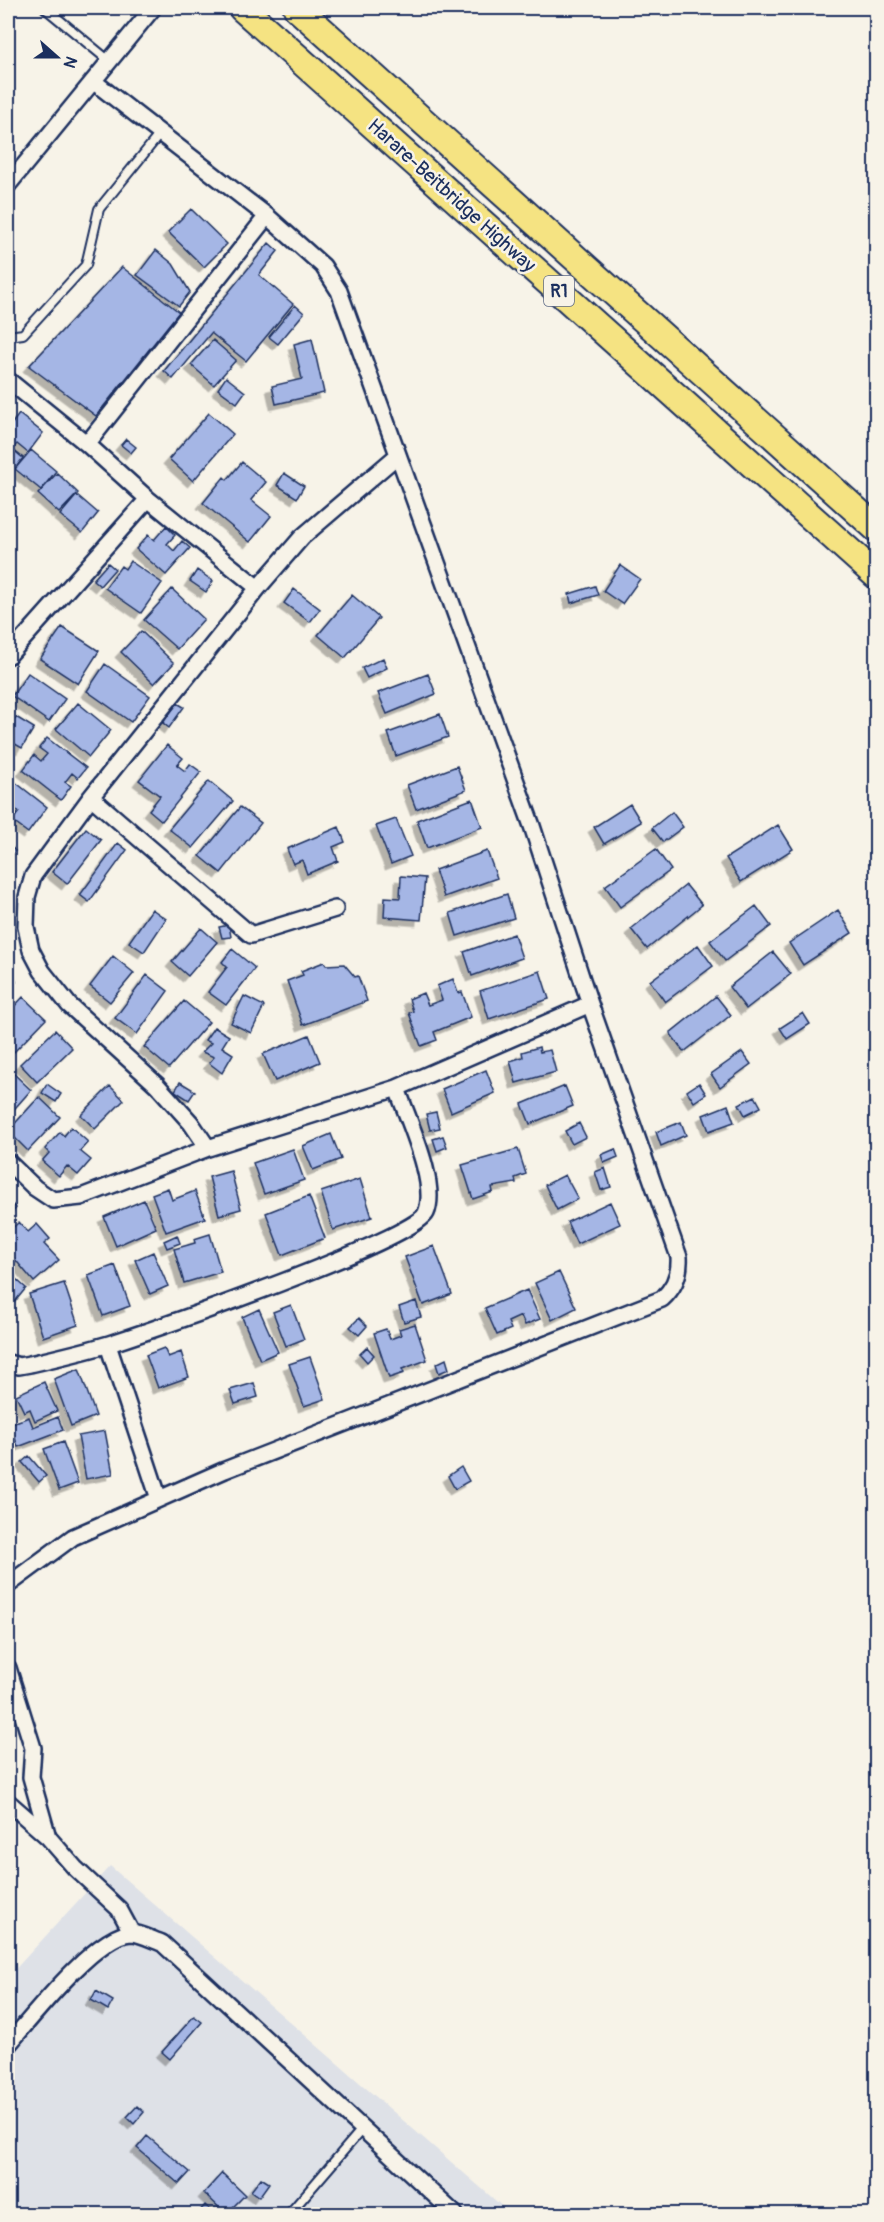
<svg xmlns="http://www.w3.org/2000/svg" width="884" height="2222" font-family="Pangolin,sans-serif">
<style>
.built{fill:#dee1e7}
.building{fill:#a5b6e5;stroke:#1b2f5e;stroke-width:1.5;filter:url(#shadow)}
.lines{fill:none;stroke-linecap:round;stroke-linejoin:round}
.service-casing{stroke:#1b2f5e;stroke-width:12}
.minor-casing{stroke:#1b2f5e;stroke-width:20}
.trunk-casing{stroke:#1b2f5e;stroke-width:30}
.service{stroke:#f7f3e8;stroke-width:8}
.minor{stroke:#f7f3e8;stroke-width:15}
.trunk{stroke:#f5e382;stroke-width:26}
.labels{text-anchor:middle;stroke-width:5;stroke-linejoin:round;paint-order:stroke}
.shield{fill:#f7f3e8;stroke:#5d6a87;stroke-width:1.5}
.shield-label{font-size:18px;font-weight:bold;fill:#1b2f5e}
.street-label{font-size:20px;fill:#1b2f5e;stroke:#f7f3e8}
</style>
<defs>
<filter id="shadow"><feDropShadow dx="-5.5" dy="5.5" stdDeviation="0" flood-color="#0004"/></filter>
</defs>
<rect width="100%" height="100%" fill="#f7f3e8"/>
<filter id="ink" filterUnits="userSpaceOnUse"><feTurbulence type="fractalNoise" baseFrequency=".0167" numOctaves="2"/><feDisplacementMap in="SourceGraphic" scale="12" xChannelSelector="R" yChannelSelector="G"/><feConvolveMatrix kernelMatrix="1 2 1 2 8 2 1 2 1" color-interpolation-filters="sRGB"/></filter>
<g filter="url(#ink)">
<path class="built" d="M110,1866L511,2214H8V1977Z"/>
<path class="building" d="M191,209L227,244L204,267L168,232Z
M269,243L278,251L259,275L293,304L246,361L211,333L173,379L164,371Z
M156,250L173,264L190,292L179,306L137,275Z
M122,267L179,312L96,416L29,366Z
M295,305L304,313L278,344L269,337Z
M312,339L324,393L276,404L272,386L302,379L294,344Z
M213,340L236,360L214,385L191,365Z
M226,377L245,392L237,403L218,389Z
M209,413L233,434L193,481L169,459Z
M19,414L43,433L28,453L17,444L12,449L23,458L8,478V429Z
M126,439L136,447L131,453L121,445Z
M31,450L56,471L41,490L15,469Z
M242,462L266,482L251,500L271,516L250,542L203,503L224,477L227,480Z
M57,473L78,493L59,513L38,494Z
M284,473L304,486L297,498L277,485Z
M77,495L98,513L82,533L60,515Z
M166,526L175,535L167,544L174,551L182,541L190,548L166,575L136,549L148,535L154,540Z
M130,561L162,583L141,613L105,588L121,566L125,569Z
M108,563L115,569L100,586L93,580Z
M620,565L640,579L622,604L603,591Z
M197,570L213,581L206,592L190,581Z
M595,586L598,595L571,603L569,594Z
M172,589L204,619L177,649L144,620Z
M294,589L320,609L310,622L284,603Z
M352,595L379,618L345,658L318,635Z
M62,627L99,651L78,684L40,659Z
M141,631L174,663L154,684L121,652Z
M383,658L387,668L367,678L362,668Z
M105,664L150,696L131,722L87,691Z
M28,673L65,699L49,722L12,696Z
M428,674L436,694L387,714L378,693Z
M78,703L111,730L89,757L56,729Z
M177,703L184,707L169,728L163,723Z
M440,714L448,737L396,756L388,733Z
M16,717L34,728L22,748L8,740V731Z
M47,738L86,768L78,778L72,773L65,782L71,786L61,800L23,770L34,755L41,761L47,754L39,748Z
M167,745L183,758L177,765L185,771L190,764L201,772L162,821L149,810L160,796L139,780Z
M457,766L466,790L416,809L407,785Z
M10,778L47,807L28,833L12,821L19,812L8,804V781Z
M209,781L233,801L193,848L169,829Z
M472,799L482,827L427,848L417,820Z
M630,804L641,822L604,844L594,827Z
M240,807L261,823L221,873L200,856Z
M672,812L683,827L663,842L652,828Z
M396,819L411,856L391,864L376,826Z
M778,825L793,849L741,882L726,858Z
M339,827L345,842L333,847L338,861L307,874L302,860L293,864L287,849Z
M86,828L101,840L67,884L52,872Z
M8,843L15,851L8,859Z
M118,843L127,850L89,902L80,895Z
M656,849L671,870L620,907L605,886Z
M487,851L497,878L444,897L435,870Z
M401,876L425,878L421,920L384,917L385,897L400,898Z
M686,885L702,905L647,949L631,929Z
M507,894L514,918L457,936L450,913Z
M756,906L771,926L725,961L710,941Z
M152,909L166,919L144,952L129,942Z
M838,910L852,933L803,965L789,943Z
M229,925L231,937L222,938L219,927Z
M201,928L217,942L188,976L172,962Z
M514,934L522,958L472,976L464,952Z
M698,945L713,966L665,1002L650,981Z
M232,949L255,968L226,1005L208,992L227,967L222,962Z
M773,952L791,974L746,1009L729,987Z
M8,953L16,982L8,985Z
M113,956L134,973L110,1002L90,986Z
M324,962L326,965L344,964L355,977L358,976L367,1001L303,1025L287,981L303,975L301,971Z
M540,971L549,999L489,1019L480,991Z
M147,975L168,991L137,1034L115,1018Z
M453,979L458,993L462,992L471,1017L434,1032L437,1040L421,1046L409,1013L413,1011L409,999L423,993L428,1005L442,1000L437,986Z
M244,996L264,1006L251,1033L231,1023Z
M716,996L731,1015L684,1052L670,1033Z
M23,997L46,1019L14,1052L8,1045V1013Z
M184,1001L209,1022L169,1068L144,1047Z
M803,1013L810,1024L787,1039L780,1028Z
M214,1027L229,1036L222,1047L233,1054L222,1073L209,1063L214,1057L202,1052L211,1043L205,1040Z
M55,1030L72,1048L37,1082L20,1064Z
M309,1035L320,1062L275,1081L263,1054Z
M539,1047L540,1052L550,1050L556,1072L516,1083L510,1061L523,1057L522,1052Z
M742,1052L751,1064L720,1087L711,1074Z
M486,1070L495,1093L451,1112L442,1089Z
M13,1073L31,1090L8,1116V1079Z
M180,1082L195,1091L189,1100L175,1091Z
M699,1083L706,1094L694,1102L687,1091Z
M47,1084L61,1094L56,1102L42,1093Z
M110,1086L124,1100L95,1129L81,1115Z
M565,1086L573,1106L530,1124L522,1104Z
M755,1096L761,1107L745,1115L739,1104Z
M39,1097L60,1117L28,1151L8,1131Z
M728,1105L734,1122L709,1131L703,1115Z
M436,1112L440,1128L430,1130L426,1114Z
M681,1122L686,1135L661,1146L656,1132Z
M579,1123L586,1137L572,1144L565,1131Z
M71,1127L88,1142L80,1151L91,1160L78,1175L67,1166L59,1176L42,1161L49,1153L45,1149L60,1132L64,1136Z
M331,1134L341,1159L313,1170L303,1146Z
M443,1136L447,1147L437,1151L433,1139Z
M293,1149L304,1180L264,1194L253,1163Z
M518,1149L526,1174L515,1178L516,1183L492,1187L493,1192L473,1199L462,1165Z
M615,1149L618,1157L604,1163L601,1155Z
M605,1168L611,1187L601,1190L595,1172Z
M231,1171L241,1209L219,1215L209,1177Z
M565,1175L578,1199L557,1210L545,1185Z
M360,1179L372,1217L333,1230L321,1192Z
M168,1188L172,1200L195,1191L205,1218L166,1232L152,1194Z
M309,1196L325,1238L282,1255L266,1213Z
M8,1200L16,1208L8,1218Z
M144,1200L156,1228L116,1246L104,1217Z
M610,1202L620,1224L577,1244L567,1222Z
M19,1222L28,1232L37,1224L50,1239L44,1244L59,1260L34,1282L8,1251V1232Z
M210,1234L221,1272L184,1283L174,1249L195,1243L194,1239Z
M177,1235L180,1243L167,1248L164,1241Z
M434,1246L452,1294L423,1305L405,1257Z
M153,1252L168,1286L150,1294L135,1260Z
M115,1265L130,1306L103,1316L88,1275Z
M8,1272L26,1288L8,1310Z
M559,1272L576,1308L552,1320L535,1283Z
M64,1283L78,1325L43,1337L29,1294Z
M527,1290L540,1319L525,1325L521,1316L508,1322L511,1329L497,1335L485,1308Z
M416,1301L421,1317L404,1322L399,1307Z
M291,1305L304,1339L286,1346L273,1312Z
M259,1309L278,1352L260,1360L242,1317Z
M359,1318L367,1326L359,1335L350,1327Z
M415,1324L427,1360L402,1369L404,1373L389,1378L374,1333L386,1329L390,1339L401,1335L399,1329Z
M367,1347L374,1355L367,1362L360,1354Z
M164,1348L168,1357L181,1352L189,1377L158,1388L146,1355Z
M310,1357L325,1399L304,1406L289,1364Z
M446,1359L449,1369L439,1373L436,1364Z
M79,1369L96,1416L71,1426L54,1379Z
M44,1382L57,1411L35,1421L30,1409L24,1412L16,1395Z
M254,1383L258,1397L235,1404L230,1390Z
M29,1417L33,1427L58,1417L63,1430L18,1447L10,1424Z
M105,1431L113,1474L86,1479L78,1436Z
M63,1442L78,1483L59,1490L44,1449Z
M29,1456L46,1476L39,1482L22,1462Z
M461,1467L469,1481L455,1489L448,1476Z
M96,1991L113,2001L108,2010L91,2000Z
M194,2016L202,2022L170,2059L162,2052Z
M137,2106L144,2112L134,2124L127,2117Z
M147,2136L190,2172L179,2184L137,2148Z
M222,2173L245,2195L226,2214L204,2193Z
M261,2178L269,2183L259,2197L251,2191Z
M205,2205L215,2214H197Z"/>
<g class="lines">
<defs>
<path id="service" d="M45,8L108,60
M8,336L23,334L86,265L99,209L159,135
M289,2214L363,2128"/>
<path id="minor" d="M8,185L153,8
M8,380L87,444
M258,588L148,499L87,444L267,216
M8,656L148,499
M91,797L251,935L335,909
M208,1148L191,1123L157,1085L69,1005L42,971L31,950L26,927L27,897L33,876L91,797L258,588L302,537L398,455
M8,1162L35,1188L53,1200L81,1197L208,1148L397,1088L590,1004
M108,1345L159,1499
M8,1363L19,1366L30,1364C56,1358 83,1352 109,1344C152,1330 414,1240 426,1213C439,1184 407,1118 397,1088
M8,1585L73,1537L225,1470L662,1299C674,1288 680,1273 679,1257L590,1004L532,826L339,291L323,266L267,216L93,81
M8,1668L33,1748L31,1777L48,1837
M8,1802L48,1837L75,1868L119,1909L132,1933
M8,2045C32,2017 96,1935 131,1933C140,1933 153,1940 162,1943L455,2214"/>
<path id="trunk" d="M242,8L876,575
M297,8L876,528"/>
</defs>
<use href="#service" class="service-casing"/>
<use href="#minor" class="minor-casing"/>
<use href="#trunk" class="trunk-casing"/>
<use href="#service" class="service"/>
<use href="#minor" class="minor"/>
<use href="#trunk" class="trunk"/>
</g>
</g>
<g class="labels">
<rect class="shield" x="544" y="276" width="30" height="30" rx="4.5"/>
<g class="shield-label">
<text x="559" y="297">R1</text>
</g>
<g class="street-label">
<text transform="translate(452 195) rotate(42)" y="7">Harare-Beitbridge Highway</text>
</g>
</g>
<rect width="884" height="2222" fill="none" stroke="#f7f3e8" stroke-width="30"/>
<rect x="15" y="15" width="854" height="2192" fill="none" stroke="#1b2f5e" stroke-width="2" filter="url(#ink)"/>
<g transform="translate(57 57) rotate(111)" stroke="#f7f3e8" stroke-width="4.5" paint-order="stroke">
<path d="M0-4.5L10 22L0 15L-10 22Z" fill="#1b2f5e"/>
<text y="-9" font-size="16" font-weight="bold" text-anchor="middle" fill="#1b2f5e">N</text>
</g>
</svg>
